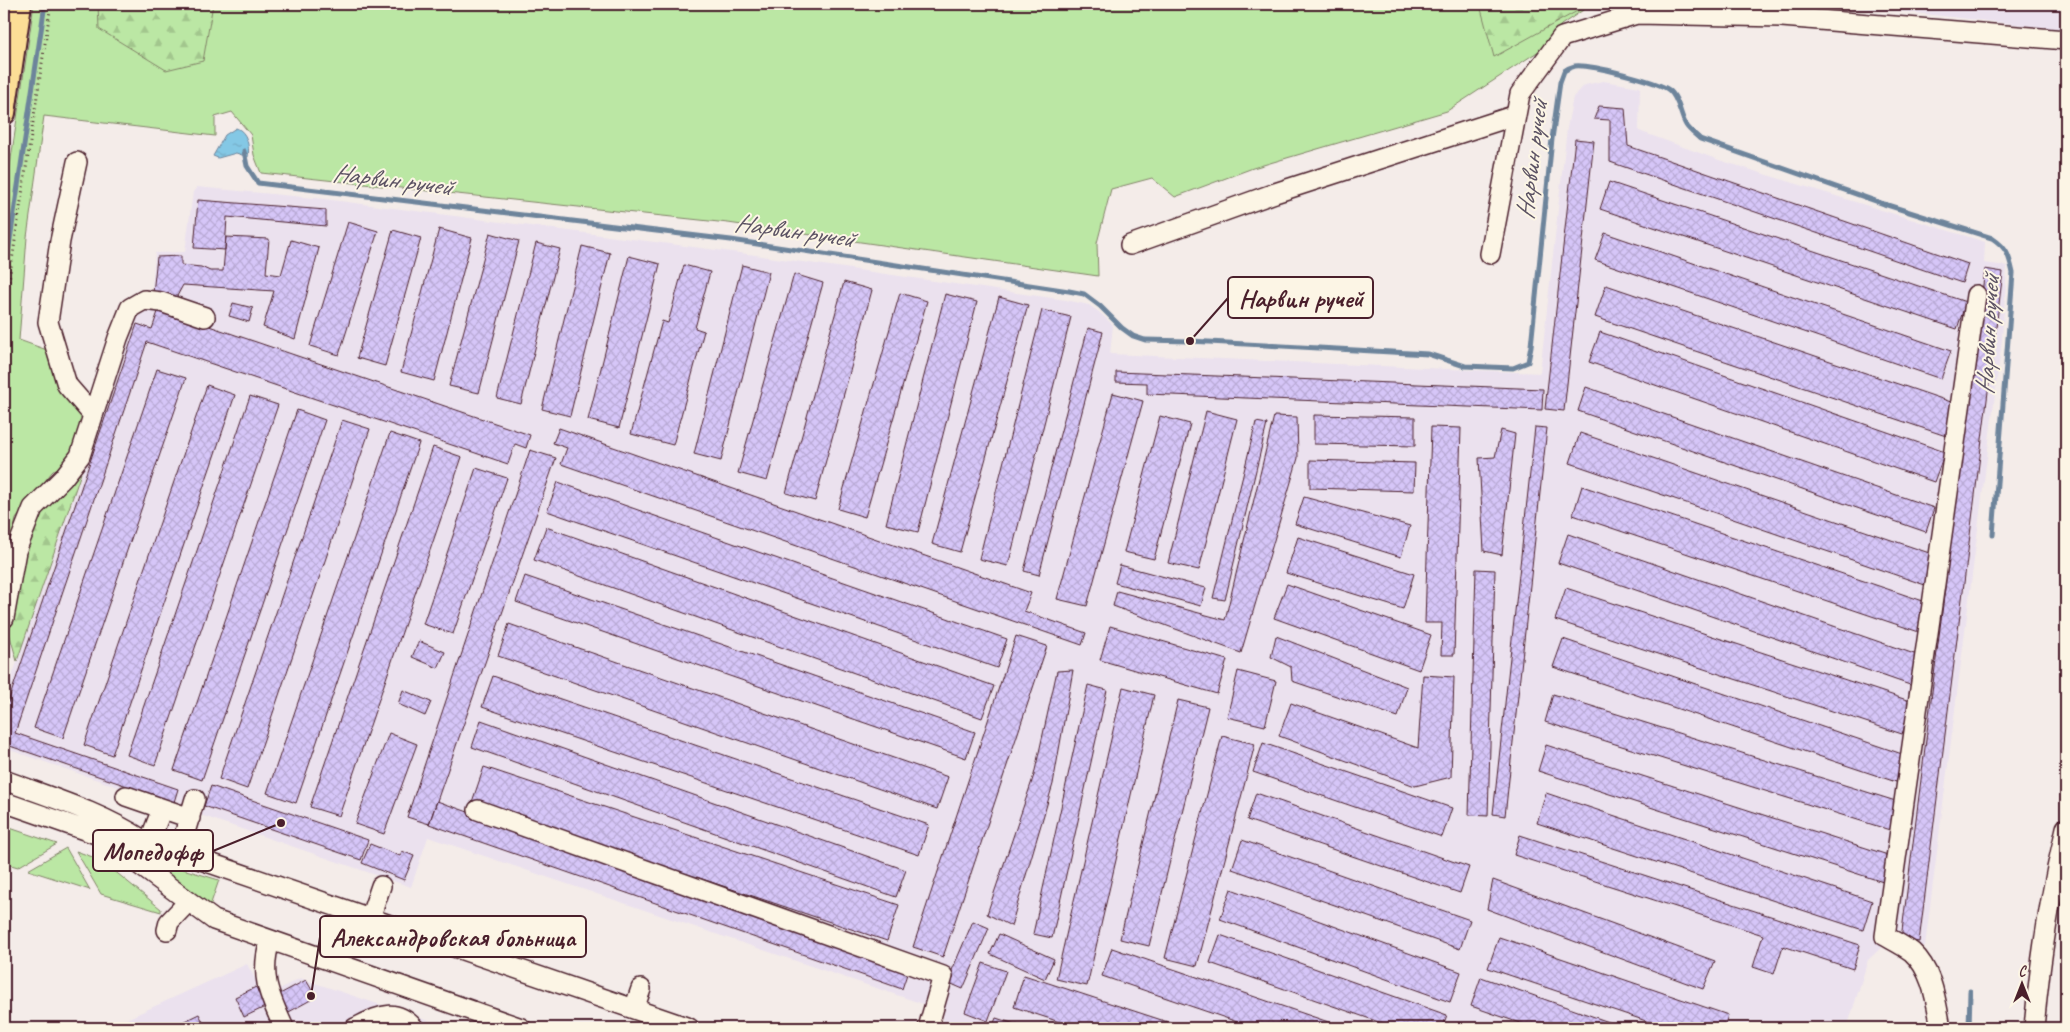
<svg xmlns="http://www.w3.org/2000/svg" width="2070" height="1032" font-family="Caveat,sans-serif">
<style>
.built{fill:#ebe1ee}
.grass{fill:#bbe7a4;stroke:#828368}
.forest{fill:url(#forest-firs);stroke:#828368}
.water{fill:url(#water-ripples);stroke:#6d849b}
.lines{fill:none;stroke-linecap:round;stroke-linejoin:round}
.stream{stroke:#6d849b;stroke-width:5}
.building{fill:url(#building-cross-hatch);stroke:#4a1f2b}
.minor-casing{stroke:#4a1f2b;stroke-width:22}
.major-casing{stroke:#4a1f2b;stroke-width:26}
.path{stroke:#4a1f2b;stroke-width:3;stroke-dasharray:1 4;stroke-linecap:butt}
.minor{stroke:#fcf5e5;stroke-width:19}
.major{stroke:#fcde96;stroke-width:22}
.labels{text-anchor:middle;stroke-width:4;stroke-linejoin:round;paint-order:stroke}
.water-label{font-size:26px;font-style:italic;fill:#5b5263;stroke:#fcf5e5}
.leader{fill:none;stroke:#4a1f2b;stroke-width:2}
.callout-dot{fill:#4a1f2b;stroke:#fcf5e5;stroke-width:2}
.callout{fill:#fcf5e5;stroke:#4a1f2b;stroke-width:2}
.callout-label{font-size:26px;text-anchor:middle;font-weight:bold;fill:#4a1f2b}
</style>
<defs>
<pattern id="forest-firs" width="22" height="20" patternUnits="userSpaceOnUse" patternTransform="scale(1.25)"><rect width="22" height="20" fill="#bbe7a4"/><path d="M5 1l3.5 6h-7zM16 11l3.5 6h-7z" fill="#a2c68d"/></pattern>
<pattern id="water-ripples" width="26" height="14" patternUnits="userSpaceOnUse" patternTransform="scale(1.25)"><rect width="26" height="14" fill="#84c8e5"/><path d="M2 4q2-2 4 0t4 0M15 11q2-2 4 0t4 0" fill="none" stroke="#74abc5"/></pattern>
<pattern id="building-cross-hatch" width="8" height="8" patternUnits="userSpaceOnUse" patternTransform="scale(1.25)"><rect width="8" height="8" fill="#d6c6f8"/><path d="M0 0l8 8M0 8l8-8" fill="none" stroke="#b9aad5"/></pattern>
</defs>
<rect width="100%" height="100%" fill="#f4ece9"/>
<filter id="ink" filterUnits="userSpaceOnUse"><feTurbulence type="fractalNoise" baseFrequency=".02" numOctaves="2"/><feDisplacementMap in="SourceGraphic" scale="10" xChannelSelector="R" yChannelSelector="G"/><feConvolveMatrix kernelMatrix="1 2 1 2 8 2 1 2 1" color-interpolation-filters="sRGB"/></filter>
<g filter="url(#ink)">
<path class="built" d="M1836,4H2066V30Z
M1603,81L1640,87L1639,131L1719,160L1985,242L1984,263L2007,266L2002,339L1925,946L1885,944L1868,960L1847,1028H942L944,1011L428,837L411,887L4,748V700L136,316L151,297L155,253L185,252L193,192L197,187L324,199L755,255L1066,300L1089,305L1099,312L1113,325L1110,354L1540,373L1567,128L1573,97L1585,85Z
M247,964L265,997L300,978L450,1028H107Z
M2066,974V1028H2060Z"/>
<path class="grass" d="M34,4H1592L1561,25L1545,47L1447,111L1253,168L1175,197L1152,178L1111,189L1097,243L1098,276L728,223L261,173L254,155L251,135L232,112L215,117V136L44,116L27,237L19,340L47,350C51,378 64,396 84,416L71,457L52,472L16,519L4,575V206Z
M4,826L57,844L18,867L4,863Z
M66,848L90,890L28,870Z
M76,851L101,860L161,909V912L101,894Z
M163,863L219,880L209,909L160,869Z"/>
<path class="forest" d="M98,4H213L203,61L166,70L99,29Z
M1439,4H1590L1494,57L1481,9Z
M81,473L17,661L9,633L21,555L37,513Z"/>
<path class="water" d="M236,128C247,131 250,147 248,157L236,153L218,158L213,156L225,135Z"/>
<g class="lines">
<path class="stream" d="M244,151L247,166L258,183L731,240L1069,291L1084,294L1100,306L1122,328L1133,336L1145,340L1190,341L1428,354L1465,366L1513,368L1528,362L1531,346L1552,139L1560,82L1564,71C1567,69 1571,67 1575,66C1589,64 1657,81 1669,90C1679,98 1680,115 1686,125C1690,131 1695,134 1700,139L1884,204L1992,238C2007,248 2009,255 2013,273L1993,535
M4,280L45,4
M1969,1028L1970,991"/>
</g>
<path class="building" d="M1599,106L1625,108L1628,146L1968,264L1962,283L1610,162V120L1594,119Z
M1575,139L1594,141L1564,411L1545,409Z
M1609,182L1966,302L1957,329L1600,209Z
M198,200L326,210V226L227,217L225,250L194,248Z
M348,222L378,231L339,355L310,346Z
M439,229L472,238L434,381L401,372Z
M393,230L421,238L385,366L357,358Z
M490,233L519,241L479,393L449,386Z
M1605,233L1951,351L1941,379L1595,260Z
M226,237L269,239L266,273L281,275L291,240L319,248L295,339L263,327L274,291L183,285L176,298L153,293L157,257L181,256V265L201,267L210,271H223Z
M536,243L560,249L521,404L497,398Z
M582,246L610,253L570,416L542,409Z
M629,256L660,264L619,428L588,420Z
M684,265L710,272L695,328L704,331L673,445L631,434L662,321L668,323Z
M742,265L769,272L721,461L694,454Z
M1985,269L2003,272L1919,942L1901,939Z
M794,274L823,283L767,481L738,473Z
M844,282L872,290L815,501L786,493Z
M1606,285L1957,404L1946,436L1595,317Z
M900,293L927,301L865,517L838,509Z
M945,294L977,302L918,532L886,524Z
M999,297L1028,305L960,552L932,544Z
M233,303L253,308L249,322L229,316Z
M159,309L530,435L526,448L515,444L508,464L147,342L15,733L178,789L174,802L4,744V714L137,324L152,329Z
M1042,310L1071,317L1008,566L979,559Z
M1088,328L1103,332L1039,575L1024,571Z
M1600,332L1945,452L1934,482L1589,362Z
M157,369L186,378L63,738L34,728Z
M1116,372L1543,389L1542,410L1147,394V383L1116,382Z
M207,385L235,395L112,755L84,745Z
M1586,387L1934,508L1926,532L1578,411Z
M1113,393L1143,401L1087,606L1057,599Z
M250,396L278,405L155,765L127,755Z
M297,410L325,420L202,780L174,770Z
M1206,411L1237,419L1199,570L1168,563Z
M1314,415L1415,417V446L1314,444Z
M1160,416L1190,424L1154,559L1124,552Z
M1274,416L1297,417L1298,458L1241,653L1113,606L1117,591L1225,620Z
M342,420L370,429L247,789L219,779Z
M1256,422L1267,424L1225,600L1213,598Z
M1431,427L1461,428L1454,655H1441L1442,623H1425Z
M1535,427L1547,428L1505,816L1493,814Z
M559,428L1031,593L1024,611L1086,633L1082,645L561,464L567,448L553,443Z
M1501,430L1515,434L1502,555L1484,551L1479,458L1495,457Z
M390,433L419,443L296,803L267,793Z
M1580,433L1935,555L1925,585L1570,463Z
M433,447L462,457L339,816L310,807Z
M530,450L556,458L429,824L407,817Z
M1310,460L1415,463L1414,491L1310,488Z
M476,468L507,478L453,634L423,624Z
M558,482L1007,639L997,668L547,511Z
M1582,486L1929,603L1919,632L1573,515Z
M1304,497L1410,526L1401,557L1295,524Z
M546,527L994,686L982,718L534,560Z
M1568,534L1920,656L1910,685L1558,563Z
M1298,537L1414,574L1403,609L1286,573Z
M1120,565L1206,588L1201,606L1115,583Z
M1476,569L1495,570L1488,816L1469,815Z
M525,576L975,732L966,758L516,602Z
M1287,584L1431,635L1419,670L1274,618Z
M1566,588L1913,702L1902,734L1555,620Z
M509,624L948,777L937,809L498,656Z
M1110,626L1227,660L1217,694L1100,660Z
M1016,636L1047,646L943,957L913,947Z
M1276,636L1407,687L1398,717L1292,681L1291,667L1271,657Z
M1563,639L1905,755L1896,782L1553,667Z
M419,641L445,652L438,668L412,657Z
M1073,670L1053,784L1011,926L987,914L1034,775L1057,671Z
M1238,671L1276,681L1265,726L1227,717Z
M1423,675L1454,677L1451,777L1415,786L1279,736L1291,703L1418,748Z
M493,676L929,825L919,855L482,707Z
M1088,685L1107,690L1052,938L1033,934Z
M1123,687L1154,695L1087,986L1056,979Z
M403,690L431,702L425,716L398,704Z
M1553,694L1902,803L1893,831L1545,722Z
M1178,700L1208,707L1149,946L1120,939Z
M481,720L906,870L896,897L472,747Z
M389,733L417,744L384,834L355,824Z
M1222,736L1255,744L1197,966L1165,958Z
M1263,743L1452,808L1442,837L1253,772Z
M1546,745L1891,856L1883,882L1538,771Z
M484,767L899,905L887,941L472,802Z
M211,786L368,840L361,860L204,806Z
M1256,793L1469,867L1460,893L1247,820Z
M1546,793L1872,901L1863,930L1537,823Z
M437,801L909,968L902,989L429,824Z
M1520,835L1860,945L1853,969L1783,946L1774,974L1753,967L1763,935L1514,855Z
M1242,840L1470,920L1460,949L1232,869Z
M370,844L400,856L402,851L414,856L404,880L362,863Z
M1493,880L1715,961L1703,989L1487,909Z
M1231,889L1461,972L1450,1002L1220,919Z
M973,921L989,928L963,989L947,982Z
M999,934L1054,959L1045,979L990,954Z
M1220,935L1447,1015L1442,1028H1396L1210,963Z
M1499,937L1728,1015L1724,1028H1667L1488,968Z
M1112,948L1346,1028H1255L1102,976Z
M983,963L1006,971L988,1021L965,1012Z
M1024,975L1186,1028H1078L1014,1007Z
M1481,977L1626,1028H1534L1471,1006Z
M306,980L316,997L287,1013L278,995Z
M256,987L265,1007L244,1017L235,997Z
M199,1014L206,1028H172V1027Z
M996,1018L1027,1028H992Z"/>
<g class="lines">
<defs>
<path id="minor" d="M77,162L60,241L48,322L67,385L93,415
M1130,245L1275,193L1516,115
M1490,254L1520,94L1562,37L1637,14L1782,17L2066,40
M4,618L16,551L33,508L63,478L80,456L118,338L130,308L144,300L161,302L205,317
M4,780C52,798 100,812 143,840L689,1028
M126,796L190,818
M4,802L99,835L214,920L521,1028
M478,810L943,976L928,1028
M149,842L162,809
M179,852L195,799
M370,918L381,886
M167,930L169,922L188,902
M270,941C259,976 270,997 284,1028
M634,1009L641,989
M355,1028C378,1017 394,1006 414,1028
M1941,1028C1936,1002 1933,971 1912,952C1904,946 1894,941 1885,936L1976,295
M2034,1028C2040,960 2050,894 2066,828"/>
<path id="major" d="M4,113L20,4"/>
</defs>
<use href="#minor" class="minor-casing"/>
<use href="#major" class="major-casing"/>
<path class="path" d="M4,351L6,300L51,4"/>
<use href="#minor" class="minor"/>
<use href="#major" class="major"/>
</g>
</g>
<g class="labels">
<g class="water-label">
<text transform="translate(1531 160) rotate(-83)" y="9">Нарвин ручей</text>
<text transform="translate(392 179) rotate(7)" y="9">Нарвин ручей</text>
<text transform="translate(794 230) rotate(8)" y="9">Нарвин ручей</text>
<text transform="translate(1987 335) rotate(-87)" y="9">Нарвин ручей</text>
</g>
</g>
<path class="leader" d="M1190 341L1228 298M281 823L213 851M311 996L320 937"/>
<g class="callout-dot">
<circle cx="1190" cy="341" r="5"/>
<circle cx="281" cy="823" r="5"/>
<circle cx="311" cy="996" r="5"/>
</g>
<g class="callout">
<rect x="1228" y="277" width="145" height="41" rx="5"/>
<rect x="93" y="830" width="120" height="41" rx="5"/>
<rect x="320" y="916" width="266" height="41" rx="5"/>
</g>
<g class="callout-label">
<text x="1301" y="307">Нарвин ручей</text>
<text x="153" y="860">Мопедофф</text>
<text x="453" y="946">Александровская больница</text>
</g>
<rect width="2070" height="1032" fill="none" stroke="#fcf5e5" stroke-width="20"/>
<rect x="10" y="10" width="2050" height="1012" fill="none" stroke="#4a1f2b" stroke-width="2" filter="url(#ink)"/>
<g transform="translate(2022 984)" stroke="#fcf5e5" stroke-width="4" paint-order="stroke">
<path d="M0-4L9 19L0 12L-9 19Z" fill="#4a1f2b"/>
<text y="-8" font-size="14" font-weight="bold" text-anchor="middle" fill="#4a1f2b">С</text>
</g>
</svg>
